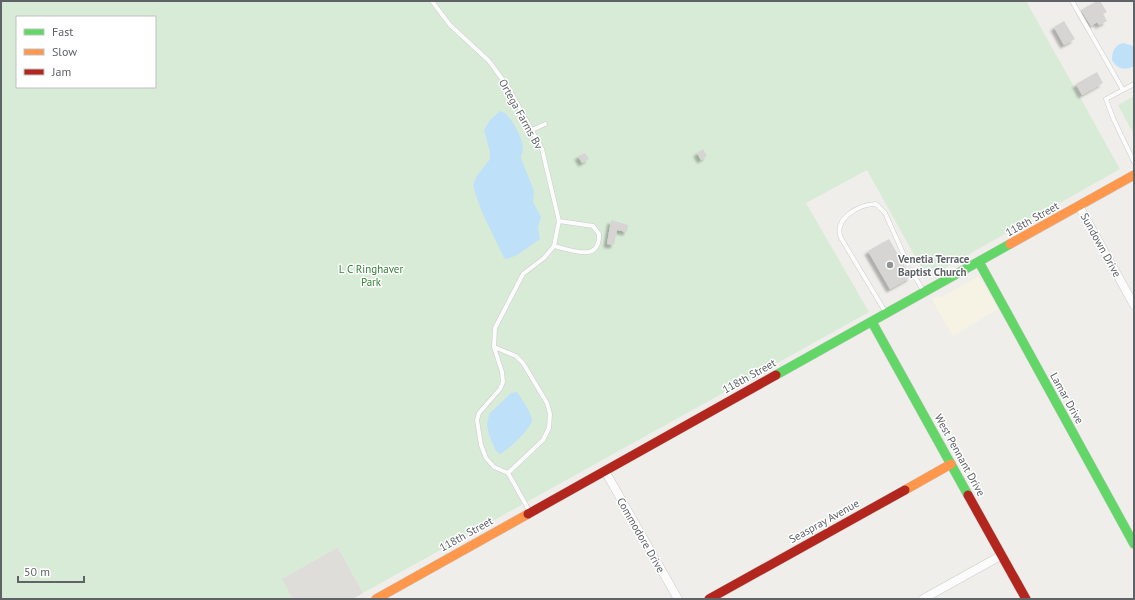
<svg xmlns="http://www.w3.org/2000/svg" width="1135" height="600" font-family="'PT Sans',sans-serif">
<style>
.commercial{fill:#f7f3e4}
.industrial{fill:#dfddda}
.green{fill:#d8ebd6;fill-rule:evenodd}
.water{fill:#bfe0f9}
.building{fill:#d6d5d3;filter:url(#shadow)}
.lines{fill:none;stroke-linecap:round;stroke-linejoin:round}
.lane-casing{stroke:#cbcccc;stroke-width:5}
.street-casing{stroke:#cbcccc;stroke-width:9}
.fast-casing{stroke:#cacacb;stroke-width:10}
.slow-casing{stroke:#cacacb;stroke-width:10}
.jam-casing{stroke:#cacacb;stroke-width:10}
.lane{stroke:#fdfcfc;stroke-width:4}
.street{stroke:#fdfcfc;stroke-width:8}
.fast{stroke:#63d668;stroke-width:9}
.slow{stroke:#ff974d;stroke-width:9}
.jam{stroke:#b3261e;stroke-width:9}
.poi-dot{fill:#919496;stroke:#fff;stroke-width:1.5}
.labels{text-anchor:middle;stroke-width:3;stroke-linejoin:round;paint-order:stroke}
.street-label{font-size:11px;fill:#5f6368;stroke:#fff}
.poi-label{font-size:11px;font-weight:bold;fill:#5f6368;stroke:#fff;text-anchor:start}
.park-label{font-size:11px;fill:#348238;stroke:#fff}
</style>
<defs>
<filter id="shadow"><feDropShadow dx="-3.5" dy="3.5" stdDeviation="1" flood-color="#0004"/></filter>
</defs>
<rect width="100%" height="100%" fill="#efeeea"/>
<path class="commercial" d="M979,276L998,309L953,336L931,298L942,297Z"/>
<path class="industrial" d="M338,547L363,593L353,599H293L281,579Z"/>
<path class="green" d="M1,1H1026L1120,169L927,278L867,170L806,203L869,312L363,593L338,547L282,579L293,599H1ZM17,17H155V87H17Z
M1134,96V135L1118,105Z"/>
<path class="water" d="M1123,43L1134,46V66C1125,71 1117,69 1112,60C1112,51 1115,45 1123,43Z
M500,111C510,112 523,139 523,148C523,151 521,155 521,158L534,191L533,202L541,217L538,227L540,239L517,255L507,259L504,258L481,210L473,186L476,177L490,159V152L484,130L490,120Z
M517,392C520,396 532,414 532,420C532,428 507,451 500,454L496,451L489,435L487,425L489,414L511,393Z"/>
<path class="building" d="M1097,1H1100L1107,12L1103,14L1107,21L1099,25L1097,22L1091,26L1081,10Z
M1064,21L1075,39L1064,45L1054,27Z
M1097,72L1103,83L1082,95L1076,84Z
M703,149L707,156L701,160L697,153Z
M585,153L589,159L582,163L578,156Z
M611,220L628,225L627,232L617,230L614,245L607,244Z
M889,239L911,277L890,289L868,251Z"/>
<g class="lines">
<defs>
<path id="lane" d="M432,1L450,25L489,61L508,87L542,149L559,221L554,246L544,258L523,274L495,328L494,347L502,372L503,382L500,389L479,413L477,420L481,445L486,458L494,467L508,473L530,512
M1072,1L1123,90L1106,99L1113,118L1134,162
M1123,90L1134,84
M532,130L545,124
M554,246C572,250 600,263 599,234L593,226L559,221
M911,270L924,292
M886,313L841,238C833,219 859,204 876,204L885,213L908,264
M494,347L516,356L523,363L547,403L550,414L549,428L543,440L508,473"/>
<path id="street" d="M1079,206L1134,305
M605,471L678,599
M923,599L1002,555"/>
<path id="fast" d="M979,262L1134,544
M872,322L968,495
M776,375L1010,244"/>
<path id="slow" d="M1010,244L1134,175
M905,490L951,464
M376,599L528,514"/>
<path id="jam" d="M968,495L1026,599
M528,514L776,375
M709,599L905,490"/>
</defs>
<use href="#lane" class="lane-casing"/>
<use href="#street" class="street-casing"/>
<use href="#fast" class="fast-casing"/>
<use href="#slow" class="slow-casing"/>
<use href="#jam" class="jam-casing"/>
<use href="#lane" class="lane"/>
<use href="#street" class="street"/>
<use href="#fast" class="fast"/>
<use href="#slow" class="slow"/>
<use href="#jam" class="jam"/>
</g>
<circle class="poi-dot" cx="890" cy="265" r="4"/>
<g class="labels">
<g class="street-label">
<text transform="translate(521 114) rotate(61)" y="4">Ortega Farms Bv</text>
<text transform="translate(1032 219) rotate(-29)" y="4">118th Street</text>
<text transform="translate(1101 245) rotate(61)" y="4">Sundown Drive</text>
<text transform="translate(749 376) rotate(-29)" y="4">118th Street</text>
<text transform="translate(1067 398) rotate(61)" y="4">Lamar Drive</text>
<text transform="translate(960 455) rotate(61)" y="4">West Pennant Drive</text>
<text transform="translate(824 521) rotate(-29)" y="4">Seaspray Avenue</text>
<text transform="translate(466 534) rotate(-29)" y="4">118th Street</text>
<text transform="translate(641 535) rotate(60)" y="4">Commodore Drive</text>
</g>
<g class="poi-label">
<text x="898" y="263">Venetia Terrace<tspan x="898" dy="13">Baptist Church</tspan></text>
</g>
<g class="park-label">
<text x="371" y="273">L C Ringhaver<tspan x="371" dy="13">Park</tspan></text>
</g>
</g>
<rect width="1135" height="600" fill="none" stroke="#5f6368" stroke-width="4"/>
<rect x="16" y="16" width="140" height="72" fill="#ffffff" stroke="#bfc1c3"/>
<rect x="24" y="29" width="20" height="6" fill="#63d668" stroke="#bfc1c3"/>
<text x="52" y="36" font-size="12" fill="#5f6368">Fast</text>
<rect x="24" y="49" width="20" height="6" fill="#ff974d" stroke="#bfc1c3"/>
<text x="52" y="56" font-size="12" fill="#5f6368">Slow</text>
<rect x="24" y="69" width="20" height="6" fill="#b3261e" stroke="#bfc1c3"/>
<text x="52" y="76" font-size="12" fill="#5f6368">Jam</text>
<path d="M18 576v6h66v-6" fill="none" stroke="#5f6368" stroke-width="2"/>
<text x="24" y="576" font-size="12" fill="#5f6368" stroke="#ffffff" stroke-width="3" paint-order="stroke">50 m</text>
</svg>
